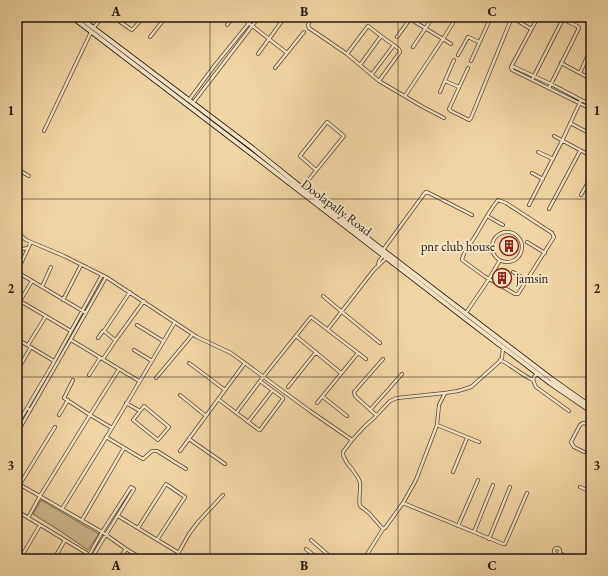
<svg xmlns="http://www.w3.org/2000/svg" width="608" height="576" font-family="'EB Garamond',serif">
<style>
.green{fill:#ceb48c;stroke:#78664e}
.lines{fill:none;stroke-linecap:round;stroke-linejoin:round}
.street-casing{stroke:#564636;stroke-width:4}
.secondary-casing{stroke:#221711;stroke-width:5.5}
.street{stroke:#f6e3c4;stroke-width:2.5}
.secondary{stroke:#f6e3c4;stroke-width:4}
.grid{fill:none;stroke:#221711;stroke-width:1;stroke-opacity:0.55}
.labels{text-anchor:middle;stroke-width:4;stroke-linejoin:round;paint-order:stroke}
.street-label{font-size:13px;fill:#221711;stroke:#f6e3c4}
.poi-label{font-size:13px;fill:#221711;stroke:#f6e3c4;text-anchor:end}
.neatline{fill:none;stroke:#221711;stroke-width:1.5}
.grid-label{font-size:13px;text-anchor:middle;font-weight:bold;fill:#221711}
</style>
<rect width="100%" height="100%" fill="#f1d4a5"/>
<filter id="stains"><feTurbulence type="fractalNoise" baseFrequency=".005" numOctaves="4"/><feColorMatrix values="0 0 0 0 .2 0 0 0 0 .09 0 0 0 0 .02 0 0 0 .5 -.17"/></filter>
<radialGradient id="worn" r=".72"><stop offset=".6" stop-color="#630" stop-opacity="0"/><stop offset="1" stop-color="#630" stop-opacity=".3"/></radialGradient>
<path class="green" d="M41,500L99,534L88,550L57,529L33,514Z"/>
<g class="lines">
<defs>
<path id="street" d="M113,17L132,30L144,17
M241,17L287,53
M312,17L308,25L309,28L347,54L379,81L423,107L444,118
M398,17L401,19L402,17
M511,17L531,29
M538,17L511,67L512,70L591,109
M122,23L126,17
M227,25L234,17
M93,28L103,17
M150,37L166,17
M397,37L410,19
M451,44L443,39L453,23
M413,47L433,17
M258,54L285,17
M347,54L368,26L381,36L360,65
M458,55L468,37L479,42
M471,61L491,17
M561,63L591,79
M512,67H514L551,84L591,105
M275,68L304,32
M468,68L449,109L451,111L469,120L471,118L512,17
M580,73L591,48
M372,74L394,45
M533,78L564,17
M379,81L400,52L399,49L381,36
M445,81L459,87
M549,88L579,28L577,26L558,17
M440,92L454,60
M405,96L443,39L410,19L406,17
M189,100L215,65L254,17
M193,103L259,17
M570,123L591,134
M44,131L91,32
M554,136L591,156
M538,152L553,159
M17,169L29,176
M532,173L543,179
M302,188L344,136L327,122L300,156L316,170
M581,195L591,177
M498,200L506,203L552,233L554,237L518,294H515L484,276L462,260C463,252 470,244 474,238C482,225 489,211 498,200Z
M529,205L562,141L581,100
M549,209L580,151
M487,216L503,225
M17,232L26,240L64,256L106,277L197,337L231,353L310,411L352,440
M492 247a15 15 0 1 1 30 0a15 15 0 1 1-30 0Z
M527,242L545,253
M470,243L479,250
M17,250L28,248
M383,250L424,194L426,192L429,193L472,215
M378,265L379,261L383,256
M17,272L86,313
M17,272L31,242
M513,272L527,280
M17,282L21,275
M42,287L51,267
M323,296L342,312L380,343
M63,300L81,265
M20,301L71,331
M17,306L32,281
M466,313L489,279L500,260
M137,325L163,341
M328,329L373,271C377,266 382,263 387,257
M296,336L341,373
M98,338L103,331
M17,339L54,361
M71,340L139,381
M115,341L144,301
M28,345L46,316
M134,350L152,361
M103,359L115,341V340L104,331L130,292
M500,360C512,365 521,375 533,380
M189,363L225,390
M17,371L31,347
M538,373L534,377L533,380L536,387L569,411
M89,375L100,358
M156,378L193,334
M288,387L316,352
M180,395L206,416
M323,397L347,416
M218,399L259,430H260L283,399V398L260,381
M126,403L140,411
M317,403L358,353
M144,406L169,427L158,440L133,420Z
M27,408L54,362L102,275
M370,410L402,374
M236,413L263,377L311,317L366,359
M59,415L68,400
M376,415L355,396L354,392L383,359
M248,422L272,391
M17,425L27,408L30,410
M437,425L479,442
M112,428L90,415L119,369
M17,433C47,381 77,329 106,277
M106,437L143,459L152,451H157L186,469
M189,439L225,464
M180,451L245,363
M584,452L574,447L571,442L580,425L583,423L588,424L591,416
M453,472L467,438
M17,483L102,532L126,549L143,559
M20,484L55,427
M580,487L591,492
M403,503L503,544H505L527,493
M62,509L112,428L175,322
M17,511L93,557
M118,516L179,553L181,559
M28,518L40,496L90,415L64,398L73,380
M82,520L124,448
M458,526L478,480
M138,528L166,484L185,497L157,540
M383,529L369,513L360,506C358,499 361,491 360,483C359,477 355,474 352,469C348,465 345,460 343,455V452L352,440L365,426L374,418L390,401L397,398L445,393L458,391L471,387L499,362L502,358L503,348
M474,532L493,485
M489,539L510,487
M311,540L333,559
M554 551a3 3 0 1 1 6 0a3 3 0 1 1-6 0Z
M306,549L319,559
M560,553L570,559
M20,559L40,525
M54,559L65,540
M87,559L102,532L131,487L134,489L91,559
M119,559L126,549
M175,559L189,534L198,522L223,495
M364,559L383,529L385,528L403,503L416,480L437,425L439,405L445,393"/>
<path id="secondary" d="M72,17L253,155L471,323L550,383L591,411
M79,17L251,147L302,188L448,300L553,380L591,407"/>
</defs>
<use href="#street" class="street-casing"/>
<use href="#secondary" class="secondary-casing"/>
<use href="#street" class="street"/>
<use href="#secondary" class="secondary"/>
</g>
<path class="grid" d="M210,17V559M398,17V559M17,199H591M17,377H591"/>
<defs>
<symbol id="building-ring" viewBox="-11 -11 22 22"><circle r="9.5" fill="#f6e3c4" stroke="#8f2418" stroke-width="1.5"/><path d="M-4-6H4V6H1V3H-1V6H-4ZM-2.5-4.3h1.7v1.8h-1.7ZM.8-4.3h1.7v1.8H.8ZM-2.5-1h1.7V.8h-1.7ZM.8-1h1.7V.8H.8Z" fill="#8f2418"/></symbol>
</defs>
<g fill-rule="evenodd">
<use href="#building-ring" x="498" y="235" width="22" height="22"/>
<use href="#building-ring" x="491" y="267" width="22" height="22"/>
</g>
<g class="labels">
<g class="street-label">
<text transform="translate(337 207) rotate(37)" y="5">Doolapally Road</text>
</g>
<g class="poi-label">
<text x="495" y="251">pnr club house</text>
<text x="516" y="283" text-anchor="start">jamsin</text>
</g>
</g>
<rect width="608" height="576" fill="none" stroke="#f1d4a5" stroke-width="44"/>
<rect x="22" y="22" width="564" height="532" class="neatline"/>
<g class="grid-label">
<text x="116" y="16">A</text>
<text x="304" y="16">B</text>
<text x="492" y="16">C</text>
<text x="11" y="115">1</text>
<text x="597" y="115">1</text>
<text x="11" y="293">2</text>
<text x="597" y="293">2</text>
<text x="11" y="470">3</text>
<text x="597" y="470">3</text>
<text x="116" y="570">A</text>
<text x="304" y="570">B</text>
<text x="492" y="570">C</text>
</g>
<rect width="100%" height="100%" filter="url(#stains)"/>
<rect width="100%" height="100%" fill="url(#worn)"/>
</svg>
